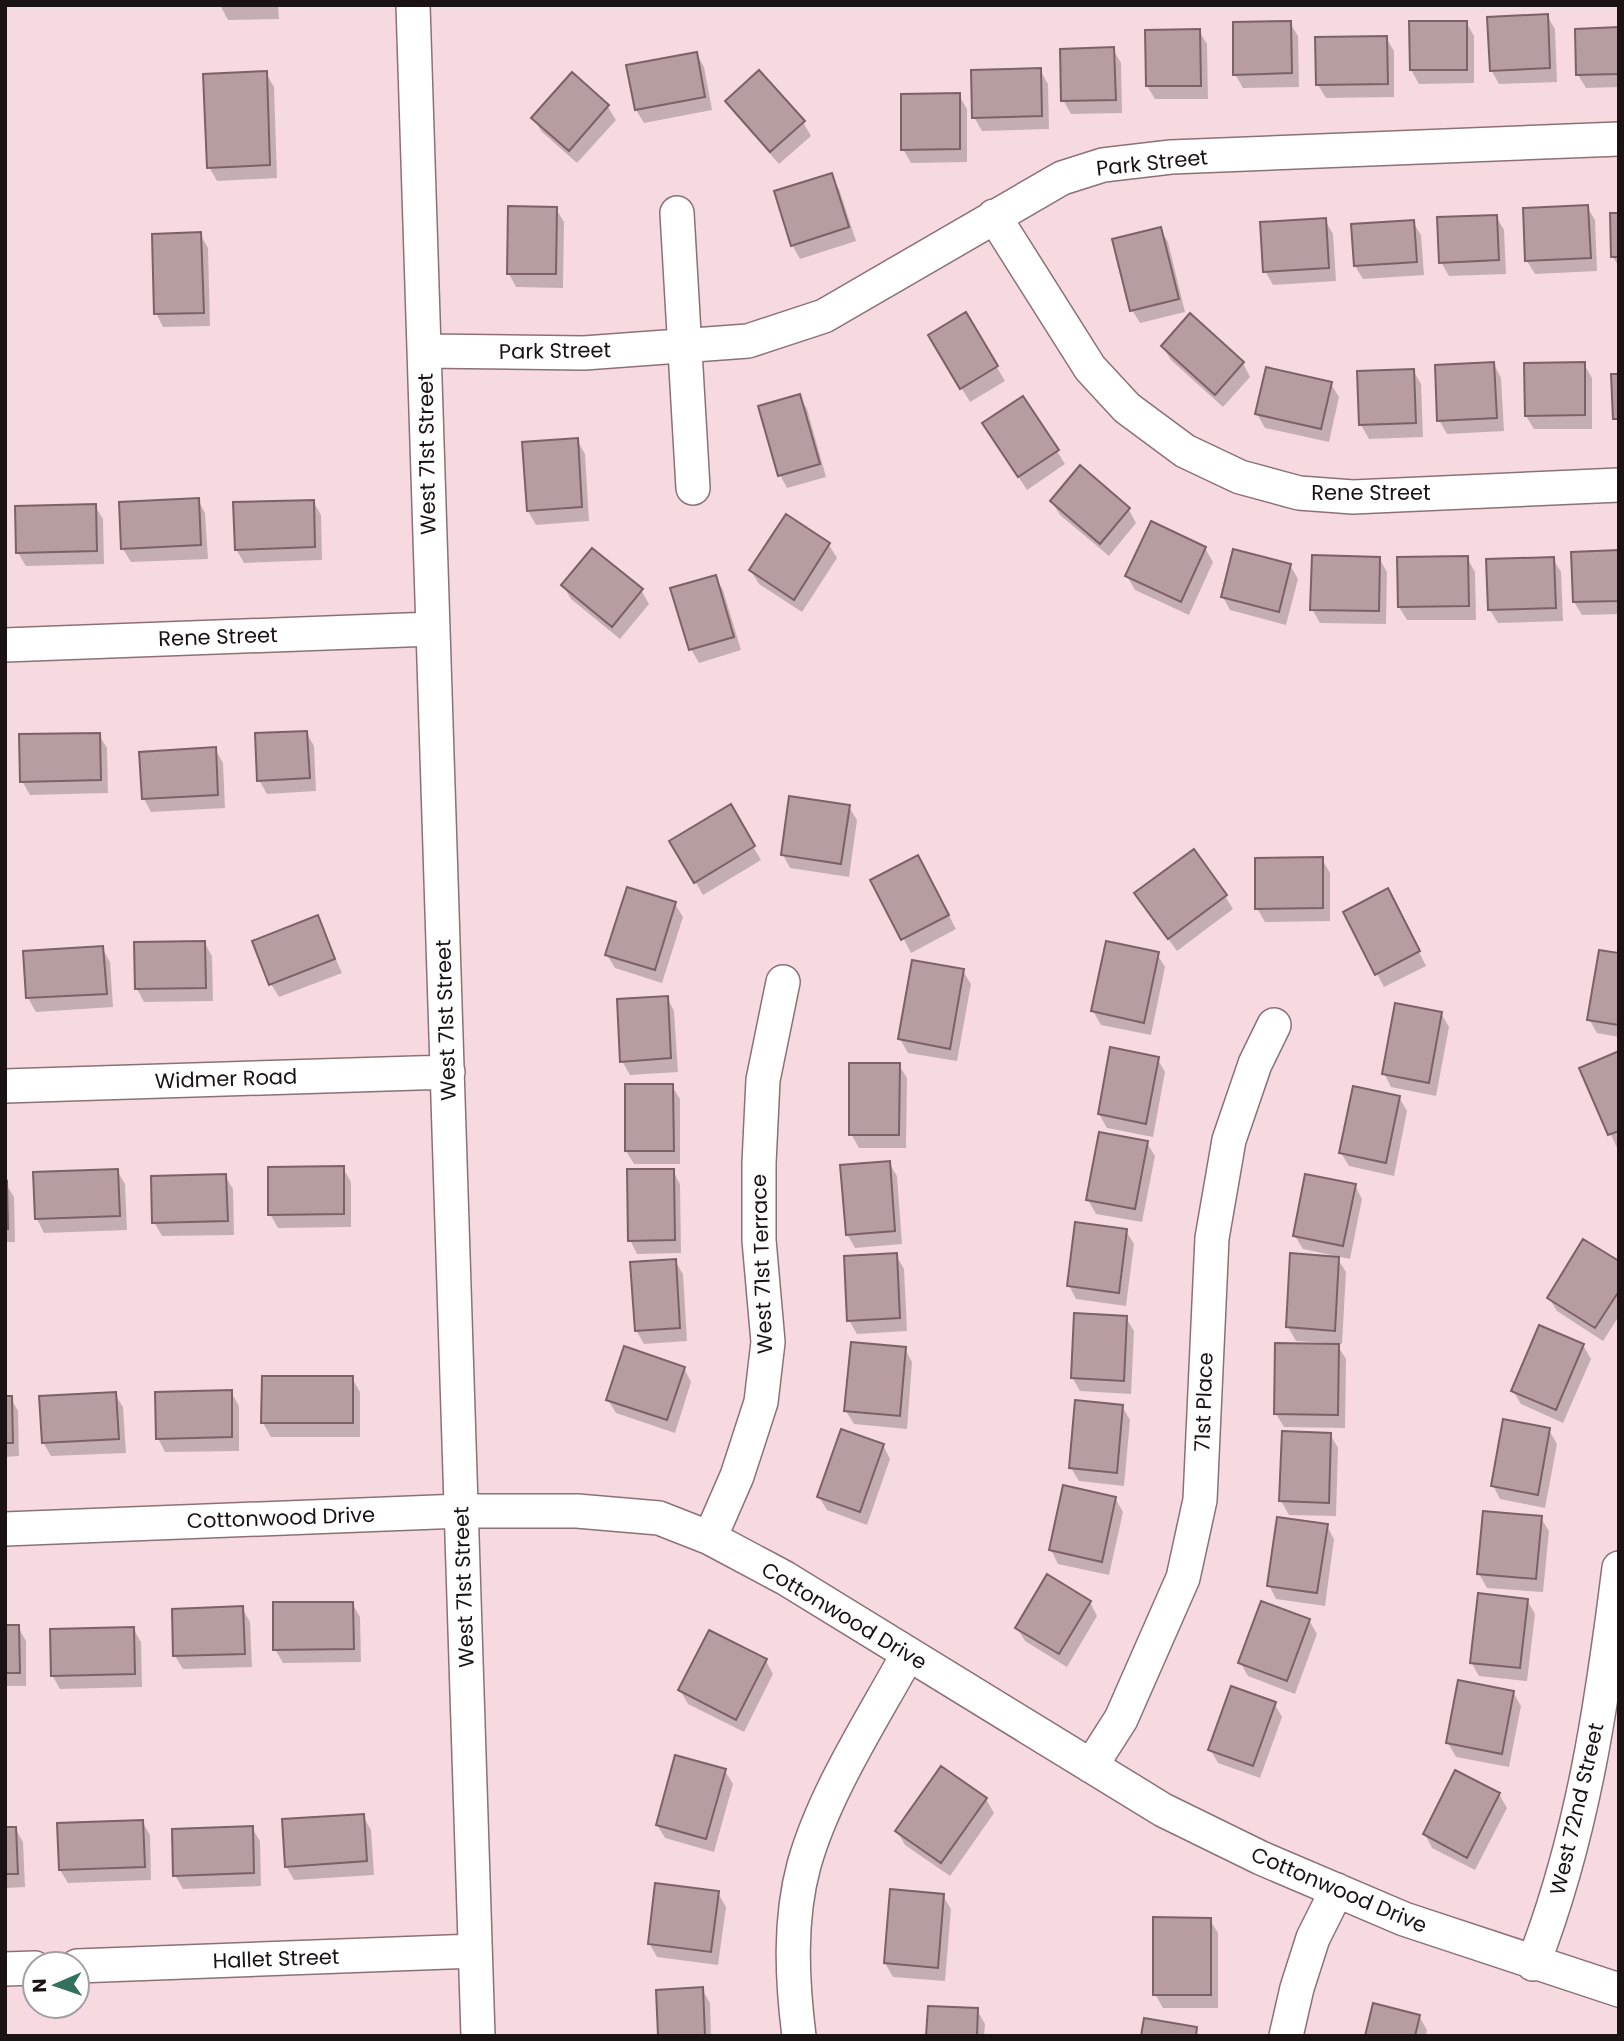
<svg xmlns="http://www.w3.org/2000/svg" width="1624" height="2041" font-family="Poppins,sans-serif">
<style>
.shadow{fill:#0003}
.building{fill:#b79ca0;stroke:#7b6266;stroke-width:2}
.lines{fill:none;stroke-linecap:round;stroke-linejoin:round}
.minor-casing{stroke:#8b7175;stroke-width:36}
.minor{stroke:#fff;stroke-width:33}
.labels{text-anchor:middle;stroke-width:6;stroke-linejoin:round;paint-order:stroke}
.street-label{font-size:21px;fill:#1b1214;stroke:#fff}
</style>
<rect width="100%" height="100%" fill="#f7dadf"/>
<path class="shadow" d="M220,5H278L279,19L228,20Z
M1547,16L1555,29L1557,82L1499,84L1491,70Z
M1466,22L1474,36V83L1419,84L1411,70Z
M1290,23L1298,36L1299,87L1243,88L1235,74Z
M1619,29V87L1586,88L1578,75Z
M1199,31L1207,44L1208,99H1155L1147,86Z
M1386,38L1394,51V97L1326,98L1318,85Z
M1113,49L1121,63L1122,113L1071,114L1063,100Z
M696,53L704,67L712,110L644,123L636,110Z
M1040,70L1048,84L1049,129L982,131L974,117Z
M266,73L274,87L277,178L217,181L209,167Z
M572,75L608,107L616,120L577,163L541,131L534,118Z
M959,95L967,109V162L911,163L903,149Z
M727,101L803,122L811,136L779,164L735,114Z
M831,175L839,189L856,241L800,259L792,245Z
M1587,207L1595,220L1597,271L1535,274L1527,261Z
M556,209L564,222L563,288L516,287L509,274Z
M1619,215V267L1613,257Z
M1496,216L1504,230L1506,274L1449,276L1441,262Z
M1325,220L1333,234L1336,281L1273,285L1265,271Z
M1413,222L1421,235L1424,275L1363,279L1355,266Z
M1160,229L1168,242L1185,312L1140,323L1132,310Z
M200,234L208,248L210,326L163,327L156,313Z
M965,314L1005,381L970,402L930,336Z
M1163,347L1243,363L1250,377L1223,407L1171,360Z
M1494,364L1501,378L1504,431L1447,434L1439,420Z
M1584,364L1592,378V429H1534L1526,416Z
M1413,370L1421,384L1423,437L1369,439L1361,425L1359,372Z
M1331,384L1339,397L1329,442L1265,428L1257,414Z
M799,396L807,409L826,477L787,488L780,475Z
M992,437L1057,451L1065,464L1027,490Z
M577,440L585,454L589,521L536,525L528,511L524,444Z
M198,500L205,513L208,559L131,562L123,549Z
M313,501L321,515L322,560L244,563L236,549Z
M1052,502L1129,510L1136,523L1109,556L1060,515Z
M95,506L103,519L104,564L26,566L18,553Z
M787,517L829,545L837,558L802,612L759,584L751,571Z
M1205,548L1213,562L1189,615L1135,590L1127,576Z
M1619,552V614L1582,615L1574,602Z
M1379,558L1387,572L1386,624L1320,623L1312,609Z
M1467,558L1475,572L1476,620H1407L1399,607Z
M1553,559L1561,572L1563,621L1498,623L1490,610Z
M1290,565L1298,579L1286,625L1230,610L1223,597Z
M715,577L723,590L741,650L699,663L691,649Z
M563,585L641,590L649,604L620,639L571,599Z
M306,732L314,746L316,791L267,794L259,780Z
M99,735L107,748L108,793L30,795L22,781Z
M215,749L223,763L225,808L151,812L144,799Z
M730,807L761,860L703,895L672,841Z
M849,807L857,820L849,877L790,868L783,855Z
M1322,859L1330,873V921L1265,922L1257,908Z
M925,870L956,929L911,953L873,880Z
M1225,896L1233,909L1177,951L1145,907Z
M675,904L683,917L662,983L615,968L607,955Z
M1395,904L1426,966L1384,987L1377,974Z
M317,917L342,973L279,997L271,984Z
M204,942L212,956L213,1001L144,1002L137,989Z
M102,948L110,962L113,1007L36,1012L28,998L25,953Z
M1157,954L1165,967L1151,1035L1101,1025L1093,1011Z
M1619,955V1037L1597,1033L1589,1019Z
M963,971L971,984L957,1061L908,1053L900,1039Z
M667,998L674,1011L678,1072L630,1075L622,1061Z
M1441,1013L1449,1027L1436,1096L1391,1087L1384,1073Z
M1619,1052V1148H1617L1581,1069Z
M1157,1058L1165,1072L1153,1137L1107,1128L1099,1114Z
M899,1065L907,1078L906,1148H859L851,1134Z
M672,1086L680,1099V1164H634L626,1151Z
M1399,1097L1407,1111L1394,1176L1349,1166L1341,1153Z
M1147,1143L1155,1156L1142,1222L1096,1214L1088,1200Z
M889,1163L897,1176L902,1244L855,1248L847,1234Z
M343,1168L351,1182V1227L278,1228L270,1214Z
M117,1171L125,1184L127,1230L44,1233L37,1219L35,1174Z
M673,1171L680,1184L681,1253L637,1254L630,1240Z
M225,1176L233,1189L234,1235L162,1236L154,1222Z
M5,1183L14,1197L15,1242H5Z
M1355,1185L1362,1199L1350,1259L1336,1256L1346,1272L1342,1344L1336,1343L1346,1359L1345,1428L1284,1427L1276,1414L1326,1343L1296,1341L1288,1327L1336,1256L1303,1249L1295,1236Z
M1126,1231L1134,1244L1126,1306L1076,1299L1069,1285Z
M896,1255L904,1269L907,1331L857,1334L849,1320Z
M675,1261L683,1274L687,1341L644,1344L636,1330Z
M1619,1263V1316L1603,1341L1557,1311L1549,1298Z
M1126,1318L1134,1331L1131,1394L1080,1391L1072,1377Z
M1583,1345L1591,1359L1563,1423L1521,1404L1513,1391Z
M905,1349L912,1362L907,1429L854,1424L846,1411Z
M684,1368L691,1382L675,1433L616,1413L608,1400Z
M352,1378L360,1392V1437H271L263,1423Z
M231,1392L239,1406V1451L165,1452L158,1438Z
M115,1394L123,1407L126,1453L51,1456L43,1442Z
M10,1397L18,1411L19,1456L5,1457V1398Z
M1122,1406L1130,1420L1124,1486L1079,1481L1071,1468Z
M1549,1430L1557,1444L1545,1508L1500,1499L1493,1485Z
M1330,1434L1338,1448L1336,1516L1289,1515L1281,1501Z
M883,1445L890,1459L867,1525L827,1510L819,1497Z
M1115,1498L1123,1512L1109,1575L1058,1564L1051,1550Z
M1541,1518L1549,1531L1543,1592L1487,1588L1479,1574Z
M1327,1526L1334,1539L1325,1606L1276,1599L1269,1585Z
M1527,1600L1535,1614L1527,1681L1479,1676L1471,1662Z
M1090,1602L1097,1616L1067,1667L1025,1641L1017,1628Z
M352,1603L360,1617L361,1662L283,1663L275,1649Z
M242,1608L250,1622L252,1667L183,1669L175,1656Z
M1309,1620L1317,1634L1295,1694L1248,1676L1240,1662Z
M5,1627H18L26,1641V1686H5Z
M133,1628L141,1642L142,1687L60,1689L52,1675Z
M766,1661L773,1674L744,1732L688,1704L680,1690Z
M1513,1692L1521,1706L1509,1767L1456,1757L1448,1743Z
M1274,1703L1282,1717L1260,1778L1218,1763L1210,1749Z
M725,1771L733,1784L714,1852L665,1838L657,1825Z
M1499,1794L1507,1808L1475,1870L1432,1848L1425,1834Z
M986,1799L994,1813L950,1876L905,1845L897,1831Z
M363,1816L371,1830L374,1875L294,1880L286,1866Z
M142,1821L150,1835L151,1880L68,1883L60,1870Z
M15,1828L23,1842L25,1887L5,1888V1829Z
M252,1828L260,1841L261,1886L183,1889L175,1875Z
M718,1893L726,1907L718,1965L657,1957L649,1943Z
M943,1896L951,1909L945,1981L893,1977L885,1963Z
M1210,1920L1218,1933V2008H1163L1155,1994Z
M702,1989L710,2003L711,2036H660Z
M977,2010L985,2024L984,2036H928Z
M1419,2016L1427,2030L1426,2036H1367Z"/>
<path class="building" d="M1548,14L1550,68L1490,71L1487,17Z
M1291,21L1292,73L1233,75V22Z
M1409,21H1467V70H1410Z
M1619,27V74L1576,75L1575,29Z
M1200,29L1201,86H1146L1145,30Z
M1387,36L1388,84L1316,85L1315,37Z
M1114,47L1116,100L1061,101L1060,49Z
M697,52L705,97L635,110L626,65Z
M1041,68L1042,116L972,118L971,70Z
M759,70L805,121L770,152L725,101Z
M267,71L270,165L207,168L203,74Z
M572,72L609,105L569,151L531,118Z
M960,93V149L901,150V94Z
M832,173L849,227L791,246L774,191Z
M1588,205L1591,258L1525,261L1523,208Z
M508,206L557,207L556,274H507Z
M1610,213H1619V257H1611Z
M1497,215L1499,260L1439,263L1437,217Z
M1326,218L1329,268L1263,272L1260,222Z
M1414,220L1417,262L1354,266L1351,224Z
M1161,227L1179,299L1130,311L1112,239Z
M201,232L204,313L154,314L152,234Z
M966,312L998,366L960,389L928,335Z
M1190,313L1244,362L1215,395L1161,346Z
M1494,362L1497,418L1437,421L1435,365Z
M1585,362V415L1525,416L1524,363Z
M1266,367L1332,382L1321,429L1255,414Z
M1414,369L1416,423L1359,425L1357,371Z
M1611,374H1619V419H1613Z
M800,394L820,464L778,476L758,406Z
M1023,396L1059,450L1018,477L982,423Z
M578,438L582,507L527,511L522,442Z
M1080,465L1130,508L1100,544L1050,501Z
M199,498L201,545L121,549L119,502Z
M314,500L315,547L235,550L233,502Z
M96,504L97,551L16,553L15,506Z
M786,514L830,543L794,600L749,570Z
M1151,521L1206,547L1181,602L1125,576Z
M592,548L643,589L612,627L561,585Z
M1233,549L1291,564L1279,612L1221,597Z
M1619,550V601L1573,602L1571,552Z
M1312,555L1380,557L1379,611L1310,610Z
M1468,556L1469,606L1398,607L1397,557Z
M1554,557L1556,608L1488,610L1486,559Z
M716,575L734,637L689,650L670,588Z
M307,731L310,778L257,781L255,733Z
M100,733L101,780L20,782L19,734Z
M216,747L218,795L142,799L139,752Z
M789,796L850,805L841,864L781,855Z
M731,804L755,846L694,883L669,841Z
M1194,849L1227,895L1168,939L1134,893Z
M918,855L949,915L901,940L870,880Z
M1323,857V908L1255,909V858Z
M627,887L676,902L655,970L605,955Z
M1388,888L1420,951L1375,975L1343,912Z
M318,915L335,959L269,985L252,941Z
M205,941L206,988L135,989L134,942Z
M1106,941L1159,952L1144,1023L1091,1011Z
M103,946L107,994L26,998L23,951Z
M1599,950L1619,953V1025L1587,1020Z
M912,960L964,969L950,1049L898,1039Z
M668,996L671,1058L620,1062L617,999Z
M1395,1003L1442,1012L1429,1083L1382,1074Z
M1110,1047L1159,1057L1146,1124L1098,1114Z
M1619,1051V1131L1608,1135L1579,1068Z
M849,1063H900L899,1135H849Z
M625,1084H673L674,1151H625Z
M1353,1086L1400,1096L1386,1163L1339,1153Z
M1099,1132L1148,1141L1135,1209L1086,1200Z
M890,1161L895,1231L846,1235L840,1165Z
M344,1166V1214L268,1215V1167Z
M118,1169L120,1216L35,1219L33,1172Z
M627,1169H674L675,1240L628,1241Z
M226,1174L228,1221L152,1223L151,1176Z
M1305,1174L1356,1184L1343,1246L1293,1236Z
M7,1181L8,1229H5V1182Z
M1075,1222L1127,1229L1119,1293L1067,1286Z
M1583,1239L1619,1261V1291L1595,1328L1547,1298Z
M897,1253L900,1318L847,1321L844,1256Z
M1290,1253L1339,1257L1335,1331L1286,1327Z
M676,1259L680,1328L635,1331L630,1262Z
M1074,1313L1127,1316L1124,1381L1071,1378Z
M1539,1325L1584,1344L1556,1410L1511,1391Z
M851,1342L906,1347L900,1416L844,1411Z
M1275,1343L1339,1344L1338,1415L1274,1414Z
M624,1346L685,1367L667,1420L606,1400Z
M262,1376H353V1423H261Z
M232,1390V1437L156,1439L155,1392Z
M116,1392L119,1439L42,1443L39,1396Z
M5,1396H12L13,1443H5Z
M1075,1400L1123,1405L1117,1473L1069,1468Z
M1503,1419L1550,1428L1538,1495L1491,1486Z
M841,1429L884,1444L860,1512L817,1497Z
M1282,1431L1331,1433L1329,1503L1279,1501Z
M1063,1485L1116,1497L1102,1562L1049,1550Z
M1483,1511L1542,1516L1536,1579L1477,1574Z
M1277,1517L1328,1524L1317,1593L1267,1586Z
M1047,1574L1091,1601L1059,1654L1015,1628Z
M1478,1593L1528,1599L1520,1668L1470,1663Z
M1261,1601L1310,1619L1287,1681L1238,1663Z
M273,1602H353L354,1649L273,1650Z
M243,1606L245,1654L173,1656L172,1609Z
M5,1625H19L20,1673H5Z
M134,1627L135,1674L51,1676L50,1629Z
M709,1630L767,1659L736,1720L678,1690Z
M1458,1680L1514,1691L1502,1754L1446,1743Z
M1231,1686L1276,1702L1253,1766L1208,1750Z
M675,1755L726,1769L706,1839L656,1825Z
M941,1766L987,1798L941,1863L895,1831Z
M1455,1770L1500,1793L1467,1858L1423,1834Z
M364,1814L367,1861L285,1867L282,1819Z
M143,1820L145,1867L59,1870L57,1823Z
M253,1826L254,1873L173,1876L172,1829Z
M5,1827H16L18,1874H5Z
M655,1883L719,1891L711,1952L648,1944Z
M890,1889L944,1894L938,1968L884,1963Z
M1153,1917L1211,1918V1995H1153Z
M703,1987L705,2036H658L656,1990Z
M1373,2003L1420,2015L1415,2036H1365Z
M928,2006L978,2008L977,2036H926Z
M1144,2018L1197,2027L1196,2036H1141Z"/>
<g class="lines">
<defs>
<path id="minor" d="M413,5L478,2036
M677,213L693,488
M994,216L1090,368L1127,408L1185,451L1240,477L1299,493L1353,497L1619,485
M425,351L584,353L748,341L824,316L1062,178L1103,165L1171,157L1619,139
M5,645L432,629
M5,1086L448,1072
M5,1529L461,1511H577L659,1518L710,1538L785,1578L1163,1810L1261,1858L1404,1919L1619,1990
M710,1538L737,1476L761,1402L768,1342L759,1240V1163L763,1080L783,982
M1091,1766L1121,1719L1183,1578L1200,1500L1212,1238L1229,1140L1255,1064L1274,1025
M1533,1964C1583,1835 1602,1704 1619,1568
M77,1966L475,1951
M5,1969L35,1968
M799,2036C792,1980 789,1920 804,1865C824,1793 872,1720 908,1654
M1286,2036L1297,1988L1313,1938L1337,1890"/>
</defs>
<use href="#minor" class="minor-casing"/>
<use href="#minor" class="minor"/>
</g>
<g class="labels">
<g class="street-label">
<text transform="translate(1152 163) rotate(-6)" y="7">Park Street</text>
<text transform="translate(555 351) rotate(-1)" y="7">Park Street</text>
<text transform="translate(427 454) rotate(-91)" y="7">West 71st Street</text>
<text x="1371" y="500">Rene Street</text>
<text transform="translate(218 637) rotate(-2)" y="7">Rene Street</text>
<text transform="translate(446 1020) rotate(-92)" y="7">West 71st Street</text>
<text transform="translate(226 1079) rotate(-2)" y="7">Widmer Road</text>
<text transform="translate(762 1264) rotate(-92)" y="7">West 71st Terrace</text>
<text transform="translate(1204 1402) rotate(-88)" y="7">71st Place</text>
<text transform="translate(281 1518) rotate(-2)" y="7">Cottonwood Drive</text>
<text transform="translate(464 1587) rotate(-92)" y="7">West 71st Street</text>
<text transform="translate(844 1616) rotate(31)" y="7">Cottonwood Drive</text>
<text transform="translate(1577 1809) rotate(-77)" y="7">West 72nd Street</text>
<text transform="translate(1339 1890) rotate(23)" y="7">Cottonwood Drive</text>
<text transform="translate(276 1959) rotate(-2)" y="7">Hallet Street</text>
</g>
</g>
<rect width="1624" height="2041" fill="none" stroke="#1b1214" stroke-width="14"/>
<g transform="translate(56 1985) rotate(268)"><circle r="33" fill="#ffffff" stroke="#a4a0a1" stroke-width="2"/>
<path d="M0-5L12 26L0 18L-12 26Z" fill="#33705d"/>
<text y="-10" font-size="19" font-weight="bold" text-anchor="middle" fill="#1b1214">N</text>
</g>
</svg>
